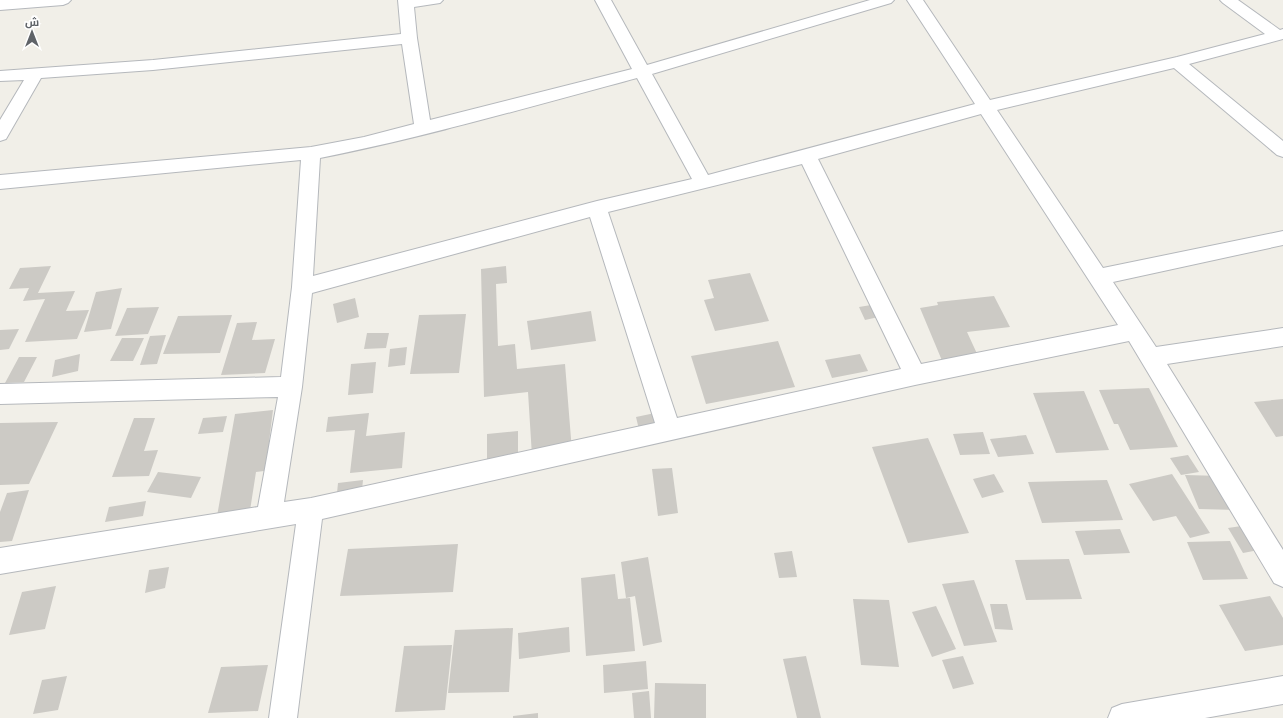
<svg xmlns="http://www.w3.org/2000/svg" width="1283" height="718" font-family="Barlow,Cairo,sans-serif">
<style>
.building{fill:#cccac5}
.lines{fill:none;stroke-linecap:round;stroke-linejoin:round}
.minor-casing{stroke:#b5b8bc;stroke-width:2}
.minor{fill:#fff;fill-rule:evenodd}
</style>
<rect width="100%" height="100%" fill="#f1efe8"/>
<path class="building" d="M51,266L38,293L75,291L66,311L89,310L77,339L25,342L45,299L23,301L29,288L9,289L20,268Z
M506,266L507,283L496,284L498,346L515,344L517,369L565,364L572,451L532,456L528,392L484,397L481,269Z
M750,273L769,321L715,331L704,300L714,298L708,280Z
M122,288L111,329L84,332L96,292Z
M994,296L1010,327L967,332L979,358L943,363L920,308L938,305L937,302Z
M355,298L359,317L337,323L333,304Z
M877,304L883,316L865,320L859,307Z
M159,307L148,334L115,336L127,308Z
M591,311L596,341L531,350L527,321Z
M466,314L459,373L410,374L419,315Z
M232,315L220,353L163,354L178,316Z
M257,322L252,340L275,339L265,373L221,375L237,323Z
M19,329L9,349L0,350V330Z
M367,333H389L386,348L364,349Z
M166,335L157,364L140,365L150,336Z
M122,338H144L133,361H110Z
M778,341L795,387L706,404L691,356Z
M407,347L405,365L388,367L390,349Z
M80,354L78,371L52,377L55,360Z
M860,354L868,371L832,378L825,360Z
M19,357H37L24,382L5,383Z
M376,362L373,393L348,395L351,364Z
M1149,388L1178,447L1130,450L1118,424H1114L1099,390Z
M1084,391L1109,450L1056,453L1033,393Z
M1283,399V436L1276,437L1254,402Z
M273,410L269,442L292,440L288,468L256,472L249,517L216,522L235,414Z
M369,413L366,436L405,432L402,468L350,473L355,430L326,432L328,417Z
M655,413L661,435L641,438L636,417Z
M227,416L223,432L198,434L203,418Z
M134,418H155L144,451L158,450L149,476L112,477Z
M58,422L29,484L0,485V423Z
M518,431V463L487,466V434Z
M983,432L990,454L960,455L953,434Z
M1026,435L1034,454L998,457L990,439Z
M928,438L969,533L908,543L872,447Z
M1188,455L1199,472L1181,475L1170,458Z
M672,468L678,513L658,516L652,469Z
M158,472L201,477L191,498L147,492Z
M994,474L1004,492L982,498L973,479Z
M1172,474L1210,533L1190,538L1176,516L1153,521L1129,484Z
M1185,475L1222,476L1237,510L1199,509Z
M363,480L361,500L336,503L338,483Z
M1107,480L1123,520L1042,523L1028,482Z
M29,490L12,541L0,542V512L7,493Z
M146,501L143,516L105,522L109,507Z
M1248,525L1264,549L1243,553L1228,528Z
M1120,529L1130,553L1084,555L1075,531Z
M1230,541L1248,579L1203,580L1187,542Z
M458,544L453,592L340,596L348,549Z
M792,551L797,577L779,578L774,553Z
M648,557L662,642L643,646L635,596L626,598L621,562Z
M1069,559L1082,599L1026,600L1015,560Z
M169,567L165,588L145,593L149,570Z
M615,574L618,599L630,598L635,651L586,656L581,578Z
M974,580L997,642L964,646L942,584Z
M56,586L45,629L9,635L22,592Z
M1270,596L1283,618V645L1245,651L1219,605Z
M853,599L889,600L899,667L861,665Z
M990,604H1007L1013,630L995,629Z
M936,606L956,649L932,657L912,612Z
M569,627L570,652L519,659L518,633Z
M513,628L509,692L448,693L455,630Z
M452,645L445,710L395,712L404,646Z
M806,656L821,718H797L783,659Z
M963,656L974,684L953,689L942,660Z
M646,661L648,689L604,693L603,665Z
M268,665L258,711L208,713L221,667Z
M67,676L58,710L33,714L42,680Z
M655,683L706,684V718H654Z
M649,691L651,718H634L632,693Z
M538,713V718H513V716Z"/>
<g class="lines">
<defs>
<path id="minor" d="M0,0H71L68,3L63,5L0,10Z
M398,0H443L440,3L414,7L417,38L430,120L632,69L595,0H611L647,65L870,0H894L891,3L652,74L708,175L975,104L907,0H923L990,100L1177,57L1265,34L1223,3L1220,0H1238L1280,30L1283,29V39L1189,64L1283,141V157L1277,155L1174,68L997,110L1103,268L1283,231V245L1113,282L1156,347L1283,328V346L1167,364L1283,550V587L1274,583L1129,341L915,385L322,519L297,718H269L296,524L0,574V548L258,507L278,397L0,404V384L281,377L292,287L301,160L0,189V175L311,147L364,137L414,124L402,44L153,70L41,78L6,139L0,141V120L24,80L0,81V71L153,60L401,34ZM637,78L692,179L597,201L313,276L320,158C426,137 532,106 637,78ZM981,114L1118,325L921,364L818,159ZM802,164L901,369L677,418L608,212ZM590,217L655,423L311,498L284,502L302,387L312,293Z
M1283,676V704L1205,718H1108L1112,708L1122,704Z"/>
</defs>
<use href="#minor" class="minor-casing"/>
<use href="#minor" class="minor"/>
</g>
<g transform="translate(32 32)" stroke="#ffffff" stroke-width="3" paint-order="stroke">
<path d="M0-3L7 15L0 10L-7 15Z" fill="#5f6368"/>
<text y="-6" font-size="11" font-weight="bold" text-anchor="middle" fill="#5f6368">ش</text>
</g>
</svg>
